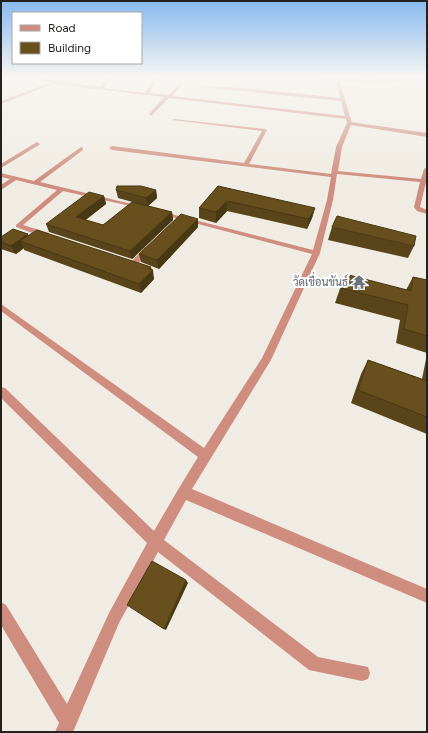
<svg xmlns="http://www.w3.org/2000/svg" width="428" height="733" font-family="Figtree,Sarabun,sans-serif">
<style>
.lines{fill:none;stroke-linecap:round;stroke-linejoin:round}
.minor{fill:#ce8d7f;fill-rule:evenodd}
.wall{fill:#594519}
.shaded-wall{fill:#483814}
.building{fill:#67501d;stroke:#483814}
.labels{text-anchor:middle;stroke-width:4;stroke-linejoin:round;paint-order:stroke}
.worship-label{font-size:11px;fill:#5b616d;stroke:#fff;text-anchor:end}
</style>
<rect width="100%" height="100%" fill="#f0ece3"/>
<g class="lines">
<path class="minor" d="M39,78L100,87L107,78H112L104,88L145,93L154,78H158L149,93L169,95L180,82L182,83L173,96L345,116L341,101L199,87L201,86L244,88L340,98L336,81L308,78L368,80L427,78V80L383,82L340,81L350,117L351,118V122L427,133V137L351,125L342,147L338,171L421,179L424,169L427,167V178L420,207L427,210V214L417,211L414,207L420,182L337,174L333,200L320,253L271,360L192,489L427,589V603L186,500L164,540L318,657L368,667L370,673L368,679L362,681L309,670L158,552L119,623L73,732H55L59,723L1,625V602L6,605L67,704L109,613L147,543L1,398V387L5,388L154,531L179,488L198,457L1,311V304L204,448L262,358L312,254L156,213L159,211L313,250L327,200L331,177L112,150L109,148L112,146L244,163L262,131L172,120L174,119L265,129L267,130L249,164L331,174L336,147L347,123L346,119L169,98L151,116L149,114L164,97L53,84L1,104V101L50,83Z
M37,142L40,144L39,145L1,168V164Z
M81,147L83,148V150L40,182L144,207V209L63,191L23,225L49,233V237H43L16,227V225L57,190L16,180L1,190V185L10,179L1,177V173L34,181Z
M145,247H151L152,249L136,266H130L119,261L123,259L132,261Z"/>
</g>
<path class="wall" d="M218,186L315,208L312,218L307,229L227,211L216,223L199,218V208Z
M116,190H156L157,198L148,206L172,212L173,220L132,259L49,232L46,224L104,196L106,204L85,220L103,225L136,203L118,198Z
M198,227L159,269L141,262L139,254Z
M332,227L414,246L408,258L328,240Z
M28,235L151,270L154,279L141,293L24,250V248L16,254L1,249V237Z
M345,274L406,290L413,277L427,280V279V353L396,343L400,320L335,303Z
M427,354V434L351,403L361,374L368,360L422,379Z"/>
<path class="shaded-wall" d="M156,190L157,198L148,206L146,198Z
M104,196L106,204L78,226L76,217Z
M227,201V211L216,223V212Z
M315,208L312,218L307,229L309,219Z
M172,212L173,220L132,259L130,251Z
M198,219V227L159,269L157,260Z
M28,234L32,242L20,241L24,248L16,254L11,246Z
M151,267L152,271L153,270L154,279L141,293L139,284Z
M186,580L188,583L166,630L164,629Z"/>
<path class="building" d="M117,186H141L156,190L146,198L116,190Z
M218,186L315,208L309,219L227,201L216,212L199,208Z
M89,192L104,196L76,217L103,225L132,202L172,212L130,251L46,224Z
M181,214L198,219L157,260L139,254Z
M337,216L416,236L414,246L332,227Z
M13,229L28,234L11,246L1,242V237Z
M37,230L151,267L149,269L153,270L139,284L20,241Z
M345,274L411,291L413,277L427,280V336L404,329L408,305L341,288Z
M368,360L427,381V417L358,390Z
M152,561L186,580L164,629L127,605Z"/>
<linearGradient id="sky" x2="0" y2="1"><stop stop-color="#87b9f0"/><stop offset="0.43" stop-color="#f8f6f2"/><stop offset="1" stop-color="#f8f6f2" stop-opacity="0"/></linearGradient>
<rect width="428" height="181" fill="url(#sky)"/>
<defs>
<symbol id="temple-bare" viewBox="-9 -9 18 18"><path d="M0-6L5-2H3V0L6.5 2.5H4V6H1.5V3h-3V6H-4V2.5H-6.5L-3 0V-2H-5Z" fill="#6b7280" stroke="#fff" stroke-width="2.5" paint-order="stroke"/></symbol>
</defs>
<g fill-rule="evenodd">
<use href="#temple-bare" x="349" y="272" width="20" height="20"/>
</g>
<g class="labels">
<g class="worship-label">
<text x="348" y="286">วัดเขื่อนขันธ์</text>
</g>
</g>
<rect width="428" height="733" fill="none" stroke="#24221f" stroke-width="4"/>
<rect x="12" y="12" width="130" height="52" fill="#ffffff" stroke="#a7a7a5"/>
<rect x="20" y="25" width="20" height="6" fill="#ce8d7f" stroke="#a7a7a5"/>
<text x="48" y="32" font-size="12" fill="#24221f">Road</text>
<rect x="20" y="42" width="20" height="12" fill="#67501d" stroke="#a7a7a5"/>
<text x="48" y="52" font-size="12" fill="#24221f">Building</text>
</svg>
